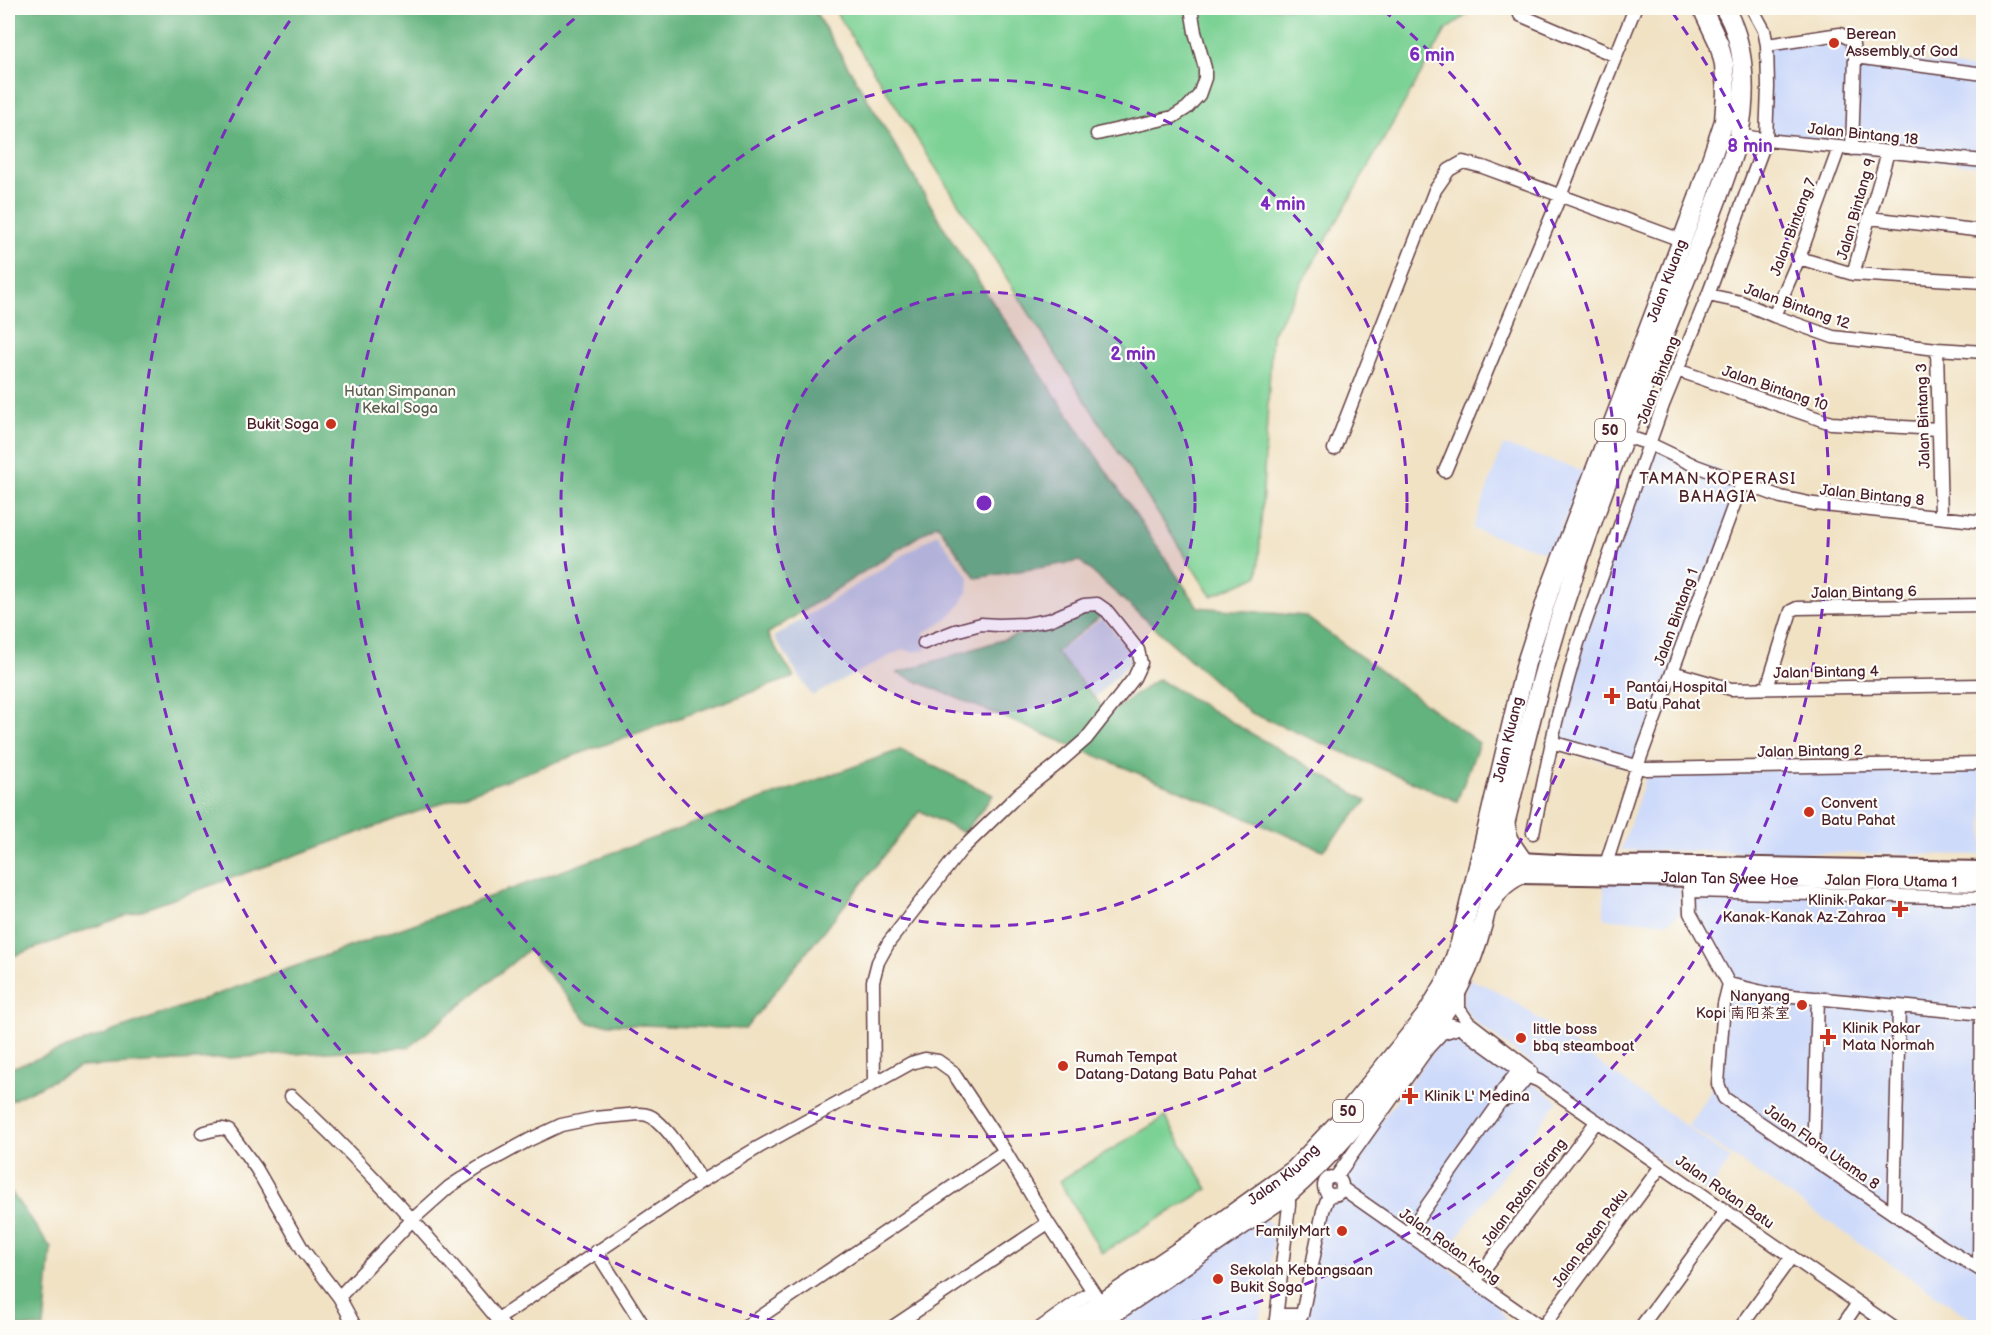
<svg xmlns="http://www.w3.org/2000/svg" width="1991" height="1335" font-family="'Balsamiq Sans','LXGW WenKai TC',sans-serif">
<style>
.built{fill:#cedafa}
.industrial{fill:#b9c4de}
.green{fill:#7bd194;stroke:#627860;stroke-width:1.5}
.forest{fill:#64b37e;stroke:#576954;stroke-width:1.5}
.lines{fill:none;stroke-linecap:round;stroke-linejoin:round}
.minor-casing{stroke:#633c42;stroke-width:15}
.major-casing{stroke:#633c42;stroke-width:20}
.highway-casing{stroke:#633c42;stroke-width:21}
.minor{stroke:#fff;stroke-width:12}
.major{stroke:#fff;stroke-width:16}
.highway{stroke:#fff;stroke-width:18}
.ring{fill:none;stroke:#7b2cbf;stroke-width:3;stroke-dasharray:10 8}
.poi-dot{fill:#c8321e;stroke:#fdfcf7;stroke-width:2}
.labels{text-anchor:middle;stroke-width:4.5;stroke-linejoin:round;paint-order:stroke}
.shield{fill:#fdfcf7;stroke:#806168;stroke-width:1.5}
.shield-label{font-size:14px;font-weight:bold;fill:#4a1f2b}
.poi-label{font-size:15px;fill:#4a1f2b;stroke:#fdfcf7;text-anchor:start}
.street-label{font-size:15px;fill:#4a1f2b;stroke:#fdfcf7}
.park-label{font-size:15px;fill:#5b5d50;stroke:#fdfcf7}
.neighbourhood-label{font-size:16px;letter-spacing:1.5px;fill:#4a1f2b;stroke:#fdfcf7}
.centre{fill:#7b2cbf;stroke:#fdfcf7;stroke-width:3}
.ring-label{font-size:18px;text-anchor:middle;font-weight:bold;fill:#7b2cbf;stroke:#fdfcf7;stroke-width:4.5;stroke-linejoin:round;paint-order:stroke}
</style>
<rect width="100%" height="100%" fill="#fdfcf7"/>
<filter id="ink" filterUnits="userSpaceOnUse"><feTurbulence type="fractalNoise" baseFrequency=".0167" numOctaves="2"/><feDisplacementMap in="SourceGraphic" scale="12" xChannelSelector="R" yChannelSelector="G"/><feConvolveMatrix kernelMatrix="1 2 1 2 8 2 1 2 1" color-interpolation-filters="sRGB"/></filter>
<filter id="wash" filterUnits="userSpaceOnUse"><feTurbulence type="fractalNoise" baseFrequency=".008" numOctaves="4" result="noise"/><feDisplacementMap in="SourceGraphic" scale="24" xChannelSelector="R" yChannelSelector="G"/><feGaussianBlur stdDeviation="1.35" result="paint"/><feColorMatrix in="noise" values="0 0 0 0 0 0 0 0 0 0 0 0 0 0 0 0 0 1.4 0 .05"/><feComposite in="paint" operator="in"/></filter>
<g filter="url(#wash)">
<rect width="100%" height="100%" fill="#f1e2c4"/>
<path class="built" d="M1840,30L1858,53L1983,70V166L1831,152L1763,132V43Z
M1648,440L1746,481L1639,771L1547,745Z
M1503,445L1584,471L1552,554L1473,529Z
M1983,764V855L1621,850L1647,774Z
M1682,879L1983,885V1327L1688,1126L1714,1085L1722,977L1682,908Z
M1604,882H1680V914L1668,922L1604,919Z
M1469,979L1491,988L1520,1005L1731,1159L1707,1193L1542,1077L1535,1067L1473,1020L1463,1005V997Z
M1456,1032L1558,1101L1441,1259L1345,1185L1341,1175L1444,1036Z
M1336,1188L1490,1297L1507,1320L1299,1324L1314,1218L1321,1195Z
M1262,1216L1276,1230L1259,1327L1097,1328Z"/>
<path class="industrial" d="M937,534L969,577L968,590L961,604L949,617L937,626L924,632L926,650L913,652L903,649L812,696L774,637Z
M1103,618L1130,652V663L1095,697L1057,653Z"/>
<path class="green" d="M833,8H1476L1446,30L1272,335L1258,576L1211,596Z
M1165,1117L1208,1189L1102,1253L1059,1181Z"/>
<path class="forest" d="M8,8H813L958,251L1198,607L1305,616L1479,743L1457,801L1249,712L1080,561L976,578L937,524L767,634L794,677L8,958Z
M1091,612L1101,616L1056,652L1108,714L1158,679L1367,801L1323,850L897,673Z
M900,750L993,795L964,833L920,811L745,1029L589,1023L528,950L409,1047L80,1067L8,1102V1069Z
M8,1188L51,1248L44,1327H8Z"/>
</g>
<g filter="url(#ink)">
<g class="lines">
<defs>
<path id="minor" d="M1520,15L1616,56
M1767,45L1840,34L1852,40L1855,57L1852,149
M1855,57L1984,74
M1097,134L1173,117L1187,108L1199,95L1205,78V68L1195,32L1191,8
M1739,135L1766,140L1984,161
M1869,218L1984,231
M1799,258L1853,274L1984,282
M1853,274L1888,152
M1708,295L1741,302L1774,316L1833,337L1937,349L1984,352
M1774,316L1799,258L1839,148
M1937,349L1941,517
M1677,370L1831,423L1938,429
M1625,436L1650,444L1696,466L1781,497L1814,504L1984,522
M1334,449L1435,190L1449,170L1463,162L1483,167L1681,240
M1445,471L1560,196L1635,8
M1672,672L1731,689L1984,685
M1767,688L1791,611L1797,608L1984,605
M1551,742L1647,769L1984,763
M1533,833L1556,722L1578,643L1663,405L1708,295L1766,140L1768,87L1767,45L1764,30L1752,8
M1606,864L1637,767L1742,483
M1689,885L1690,913L1729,984
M1689,891L1984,898
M1459,992V1009L1468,1022L1528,1068
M1984,1014L1771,994L1729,984L1724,1004L1718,1084L1724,1098L1938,1244L1984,1272
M1434,1027L1449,1024L1459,1027L1527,1076L1539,1081L1894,1328
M874,1084L873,981L878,962L889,942L961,850L1019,794L1055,766L1086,739L1134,678L1141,663L1138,650L1107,611L1097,604L1084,605L1049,620L1026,624L998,625L981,624L955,631L924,643
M291,1096C369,1168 438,1246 505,1328
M1500,1102L1510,1098L1531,1072
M202,1133C211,1131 220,1126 229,1131L256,1168L303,1250L339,1297L356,1328
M1813,1159L1818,998
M1324 1186a9 9 0 1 1 18 0a9 9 0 1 1-18 0Z
M1336,1177L1428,1048L1442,1033L1455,1029
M1342,1188L1542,1328
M1894,1214L1899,1007
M1407,1234L1500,1102L1502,1091L1523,1065
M596,1251L645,1328
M1979,1268L1981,1014
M1475,1281L1597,1121
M339,1297L413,1219L449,1187L478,1168L529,1140L561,1125L595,1118L639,1114C645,1114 652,1116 656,1120C675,1136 688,1161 702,1181
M1277,1315H1302L1323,1211L1329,1194
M498,1319L702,1181L759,1147L911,1063L925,1059L938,1061L952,1071L1005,1151L1048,1223L1100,1302
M744,1328L1005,1151
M891,1328L1048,1223
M1040,1328L1092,1291
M1275,1328L1289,1205V1197L1284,1191
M1542,1328L1661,1166
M1640,1328L1726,1211
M1740,1328L1792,1256
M1841,1328L1858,1303"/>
<g id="major">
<path d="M1484,857C1558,867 1634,864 1709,865C1800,866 1892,868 1984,870"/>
<path id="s1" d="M1481,871L1520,875L1984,883"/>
</g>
<g id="highway">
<path d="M1506,826L1508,839L1523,861"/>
<path d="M1490,905C1498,890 1505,883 1520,875"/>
<path id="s2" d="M1064,1328L1200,1237L1295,1169L1340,1121L1426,1015L1447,980L1460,943L1526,663L1550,589L1698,198L1724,121L1726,93L1724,64L1719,44L1702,8"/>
<path d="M1092,1328L1288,1194C1331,1157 1366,1113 1401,1069C1423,1041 1446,1015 1461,983C1486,933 1493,875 1506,820C1526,738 1546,655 1574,575C1606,480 1643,387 1680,294C1696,253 1713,213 1727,172C1731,160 1736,147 1739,134C1747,95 1746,42 1724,8"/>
</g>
</defs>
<use href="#minor" class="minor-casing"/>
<use href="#major" class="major-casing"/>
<use href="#highway" class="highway-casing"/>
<use href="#minor" class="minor"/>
<use href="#major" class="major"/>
<use href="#highway" class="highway"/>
</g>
</g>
<circle cx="984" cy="503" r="211" fill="#7b2cbf" fill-opacity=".12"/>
<g class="ring">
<circle cx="984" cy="503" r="211"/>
<circle cx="984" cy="503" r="423"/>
<path d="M1383 10A634 634 0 1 1 585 10"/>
<path d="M794 1326A845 845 0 0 1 296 12M1672 12A845 845 0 0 1 1174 1326"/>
</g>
<g class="poi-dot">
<circle cx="1834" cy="43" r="6"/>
<circle cx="331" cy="424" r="6"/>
<path d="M1609 687h6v6h6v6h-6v6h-6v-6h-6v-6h6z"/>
<circle cx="1809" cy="812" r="6"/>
<path d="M1897 900h6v6h6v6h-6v6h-6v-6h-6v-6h6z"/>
<circle cx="1802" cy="1005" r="6"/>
<path d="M1825 1028h6v6h6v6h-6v6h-6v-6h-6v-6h6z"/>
<circle cx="1521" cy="1038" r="6"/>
<circle cx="1063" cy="1066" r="6"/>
<path d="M1407 1087h6v6h6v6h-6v6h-6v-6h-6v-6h6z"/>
<circle cx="1342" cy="1231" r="6"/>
<circle cx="1218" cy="1279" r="6"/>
</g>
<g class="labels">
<g class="shield">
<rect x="1595" y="419" width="30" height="22" rx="4.5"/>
<rect x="1333" y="1100" width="30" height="22" rx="4.5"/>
</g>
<g class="shield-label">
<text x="1610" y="435">50</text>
<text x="1348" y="1116">50</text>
</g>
<g class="poi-label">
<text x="1846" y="39">Berean<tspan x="1846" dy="17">Assembly of God</tspan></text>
<text x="319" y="429" text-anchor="end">Bukit Soga</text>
<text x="1626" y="692">Pantai Hospital<tspan x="1626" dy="17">Batu Pahat</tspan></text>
<text x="1821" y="808">Convent<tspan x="1821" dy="17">Batu Pahat</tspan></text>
<text x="1886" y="905" text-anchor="end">Klinik Pakar<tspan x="1886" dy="17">Kanak-Kanak Az-Zahraa</tspan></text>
<text x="1790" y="1001" text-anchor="end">Nanyang<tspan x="1790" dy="17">Kopi 南阳茶室</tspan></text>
<text x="1842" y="1033">Klinik Pakar<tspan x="1842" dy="17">Mata Normah</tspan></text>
<text x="1533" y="1034">little boss<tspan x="1533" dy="17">bbq steamboat</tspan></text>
<text x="1075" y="1062">Rumah Tempat<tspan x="1075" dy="17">Datang-Datang Batu Pahat</tspan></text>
<text x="1424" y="1101">Klinik L' Medina</text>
<text x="1330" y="1236" text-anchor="end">FamilyMart</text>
<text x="1230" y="1275">Sekolah Kebangsaan<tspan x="1230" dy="17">Bukit Soga</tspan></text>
</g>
<g class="street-label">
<text transform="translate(1863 134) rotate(6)" y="5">Jalan Bintang 18</text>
<text transform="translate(1856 209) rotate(-74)" y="5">Jalan Bintang 9</text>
<text transform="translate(1793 227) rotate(-69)" y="5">Jalan Bintang 7</text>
<text dy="5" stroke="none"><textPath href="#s2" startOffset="1258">Jalan Kluang</textPath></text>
<text transform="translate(1797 306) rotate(19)" y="5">Jalan Bintang 12</text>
<text transform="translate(1658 380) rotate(-69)" y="5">Jalan Bintang</text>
<text transform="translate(1775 388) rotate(19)" y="5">Jalan Bintang 10</text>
<text transform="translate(1923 416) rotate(-92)" y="5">Jalan Bintang 3</text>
<text transform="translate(1872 495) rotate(6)" y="5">Jalan Bintang 8</text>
<text transform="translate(1864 592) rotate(-1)" y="5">Jalan Bintang 6</text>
<text transform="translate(1676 617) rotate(-70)" y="5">Jalan Bintang 1</text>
<text transform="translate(1826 672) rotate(-1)" y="5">Jalan Bintang 4</text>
<text dy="5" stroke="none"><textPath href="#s2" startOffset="772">Jalan Kluang</textPath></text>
<text transform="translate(1810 751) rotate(-1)" y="5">Jalan Bintang 2</text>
<text dy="5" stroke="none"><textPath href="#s1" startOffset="249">Jalan Tan Swee Hoe</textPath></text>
<text transform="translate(1891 881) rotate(1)" y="5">Jalan Flora Utama 1</text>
<text transform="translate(1822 1147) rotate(35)" y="5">Jalan Flora Utama 8</text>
<text dy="5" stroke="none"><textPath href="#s2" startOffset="268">Jalan Kluang</textPath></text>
<text transform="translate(1524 1192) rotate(-53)" y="5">Jalan Rotan Girang</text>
<text transform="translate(1725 1192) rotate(35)" y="5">Jalan Rotan Batu</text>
<text transform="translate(1590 1238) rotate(-54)" y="5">Jalan Rotan Paku</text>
<text transform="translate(1450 1246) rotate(35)" y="5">Jalan Rotan Kong</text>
</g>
<g class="park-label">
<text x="400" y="396">Hutan Simpanan<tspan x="400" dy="17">Kekal Soga</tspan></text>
</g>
<g class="neighbourhood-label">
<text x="1718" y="484">TAMAN KOPERASI<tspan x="1718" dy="18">BAHAGIA</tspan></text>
</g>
</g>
<circle cx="984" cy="503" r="9" class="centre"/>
<g class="ring-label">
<text x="1432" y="61">6 min</text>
<text x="1750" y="152">8 min</text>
<text x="1283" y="210">4 min</text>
<text x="1133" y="360">2 min</text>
</g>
<rect width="1991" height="1335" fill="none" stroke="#fdfcf7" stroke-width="30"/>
</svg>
